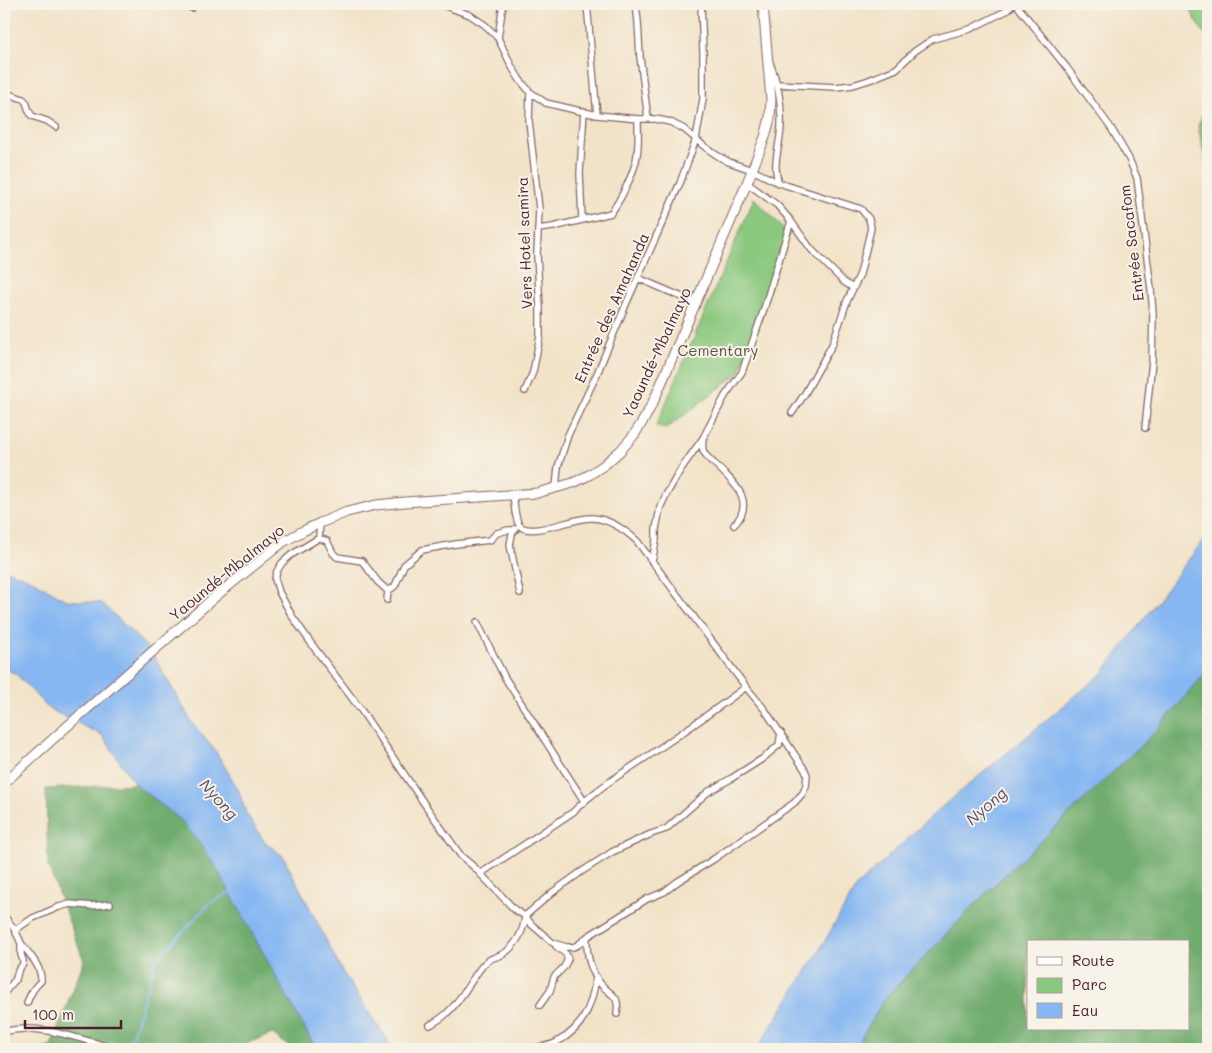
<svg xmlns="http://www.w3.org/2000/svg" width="1212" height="1053" font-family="Mali,sans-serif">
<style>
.green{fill:#8ac87e;stroke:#6a7454}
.forest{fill:#6fac6d;stroke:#5c664c;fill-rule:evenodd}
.water{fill:#86b7f2;stroke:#686b8e}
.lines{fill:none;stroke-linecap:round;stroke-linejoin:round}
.stream{stroke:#86b7f2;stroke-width:2}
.minor-casing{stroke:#856462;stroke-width:8}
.trunk-casing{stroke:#856462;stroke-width:11}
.minor{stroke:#fff;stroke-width:5.5}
.trunk{stroke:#fff;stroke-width:9}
.labels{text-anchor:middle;stroke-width:4;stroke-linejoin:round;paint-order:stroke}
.street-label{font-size:15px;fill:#4a1f2b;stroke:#f7f3e8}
.park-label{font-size:15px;fill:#5d5244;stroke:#f7f3e8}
.water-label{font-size:16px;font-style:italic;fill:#5c4d67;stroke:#f7f3e8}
</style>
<rect width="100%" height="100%" fill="#f7f3e8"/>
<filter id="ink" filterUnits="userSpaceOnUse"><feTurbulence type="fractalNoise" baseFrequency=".02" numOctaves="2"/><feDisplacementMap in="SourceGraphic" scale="10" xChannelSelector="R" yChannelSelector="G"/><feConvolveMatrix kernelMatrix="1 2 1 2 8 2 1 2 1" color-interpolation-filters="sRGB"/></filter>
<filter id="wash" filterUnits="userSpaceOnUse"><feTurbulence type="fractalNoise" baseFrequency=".0096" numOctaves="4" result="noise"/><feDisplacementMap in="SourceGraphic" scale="20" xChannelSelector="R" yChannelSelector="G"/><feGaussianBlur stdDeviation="1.12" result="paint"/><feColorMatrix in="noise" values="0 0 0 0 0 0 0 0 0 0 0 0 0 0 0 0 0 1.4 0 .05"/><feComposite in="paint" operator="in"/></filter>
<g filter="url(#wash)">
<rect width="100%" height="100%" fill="#f2e3c8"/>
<path class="green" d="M1188,4H1208V40L1194,17Z
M1208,101V166L1204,154L1198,126Z
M754,198L789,234L739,373L666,429L656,426Z"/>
<path class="forest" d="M1208,670V1049H855L884,999L985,894L1156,731ZM1028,942H1188V1029H1028Z
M135,784L181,820L212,860L316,1049H291L273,1034L229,1049H42L51,1046L84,961L48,866L46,789Z"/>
<path class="water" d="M1208,534V670L1156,731L985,894L884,999L855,1049H757L816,956L857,886L937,811L1103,673Z
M4,569L34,581L66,600L102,603L151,651L192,723L216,752L238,789L246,813L264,841L283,856L343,973L393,1049H316L212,860L181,820L135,784L102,735L49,709L16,674L4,668Z"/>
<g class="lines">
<path class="stream" d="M128,1049L156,960L209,904L230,892"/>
</g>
</g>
<g filter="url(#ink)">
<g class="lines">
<defs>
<path id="minor" d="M440,4L470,15L485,25L498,38L512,67L520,80L530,92L546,103L597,115L638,119H656L670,122L684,129L705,147L718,156L729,162L752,170L779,183L861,209L869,219L871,228L860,274L847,301L832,345L804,395L792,413
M587,4L597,115
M636,4L638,22L640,57L648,119
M1016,4L1067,68L1111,128L1129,159L1137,178L1151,289L1153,313L1152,361L1145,428
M192,8L193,4
M498,38L503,4
M770,63C778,83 782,103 781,125C781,144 771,164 779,183
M777,84L836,87L853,85L869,80L896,69L915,51L933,39L970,29L1006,11L1014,4
M4,96L12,95L23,99L26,102L29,111L32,116L47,121L56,127
M747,183L777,205L791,221L811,249L844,282L853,288
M582,220L580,173L584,111
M538,229L553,227L611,213C621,199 635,172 637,155C639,143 638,131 638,119
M638,278L696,303
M525,391L533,372L540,336V308L537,255L539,209L529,121L530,92
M703,438C703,441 702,446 703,450C705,456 711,461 716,465C733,482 757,501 734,525
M556,488L558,467L568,435L596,376L627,302L680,183L696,139L703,99V52L701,4
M320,523L319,538L291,555L282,563L277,571L275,579L279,592L292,616L313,646L361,710L423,802L461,856L474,867L515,910L525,916L531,924L553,943L566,947H573L578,945L587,937L647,899L664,892L677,882L714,859L794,803L803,793L806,786L807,775L805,770L765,710L746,687L637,541C625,530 610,519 593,518C576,516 530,539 519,525C515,519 514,502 513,495
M515,529L512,534L510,545L520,593
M319,538L327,541L333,553L337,557L362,561L378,582L388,591L387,600
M652,562L656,540V529L660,508L666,495L681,469L703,438L725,396L742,372L763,312L791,221
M388,591L395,586L404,565L422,550L456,544L490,540L497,533L508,530H515
M477,622L505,678L584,801
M480,874L573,812C597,788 626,771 654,752C685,731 716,709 746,687
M4,916L15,930L21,943V955L23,960V964L18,971L16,979L4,993
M15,930L33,918L59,907L70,904L91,906L110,904
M587,937C586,953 590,969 599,982C610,996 620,993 617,1014
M21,943C29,954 42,967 41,981C34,987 30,994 27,1003
M540,1005L550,991L554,977L564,967L568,959L566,954L556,946
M430,1025C435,1022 441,1019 446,1014C461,1001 470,981 483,965C491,956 494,959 503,954C516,946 524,931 525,916L553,892L581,872L612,852L651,834L666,829L708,792L732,778L762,759L779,745L781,733
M4,1032C39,1022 82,1040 116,1049
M530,1048C539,1047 549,1047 557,1042C584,1028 592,1005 596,977"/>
<path id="trunk" d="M4,783L63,730L216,596L283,542L303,531L320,523L347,512L376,505L405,502L537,493L573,483L589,475L604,465L620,451L634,435L646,416L655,398L747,183L765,137L770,118L771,100L763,4"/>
</defs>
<use href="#minor" class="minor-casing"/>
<use href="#trunk" class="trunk-casing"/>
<use href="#minor" class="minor"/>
<use href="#trunk" class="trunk"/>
</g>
</g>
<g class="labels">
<g class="street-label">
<text transform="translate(525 243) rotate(-92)" y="5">Vers Hotel samira</text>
<text transform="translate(1132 243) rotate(-97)" y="5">Entrée Sacafom</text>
<text transform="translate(612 308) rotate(-66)" y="5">Entrée des Amahanda</text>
<text transform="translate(657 353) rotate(-65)" y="5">Yaoundé-Mbalmayo</text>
<text transform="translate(227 573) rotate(-39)" y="5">Yaoundé-Mbalmayo</text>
</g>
<g class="park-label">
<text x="718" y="356">Cementary</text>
</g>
<g class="water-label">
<text transform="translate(219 799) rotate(48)" y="6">Nyong</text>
<text transform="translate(986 806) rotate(-41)" y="6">Nyong</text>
</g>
</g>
<rect width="1212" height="1053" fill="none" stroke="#f7f3e8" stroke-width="20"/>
<rect x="1027" y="940" width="162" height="90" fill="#f7f3e8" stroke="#b29e9c"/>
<rect x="1037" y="957" width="25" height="8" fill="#ffffff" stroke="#b29e9c"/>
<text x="1072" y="966" font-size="15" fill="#4a1f2b">Route</text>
<rect x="1037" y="978" width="25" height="15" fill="#8ac87e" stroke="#b29e9c"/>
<text x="1072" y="990" font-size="15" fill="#4a1f2b">Parc</text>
<rect x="1037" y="1003" width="25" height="15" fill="#86b7f2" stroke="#b29e9c"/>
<text x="1072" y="1016" font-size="15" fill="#4a1f2b">Eau</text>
<path d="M25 1020v8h96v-8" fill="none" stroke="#4a1f2b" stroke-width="2.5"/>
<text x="32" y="1020" font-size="15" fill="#4a1f2b" stroke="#f7f3e8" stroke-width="4" paint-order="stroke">100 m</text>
</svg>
